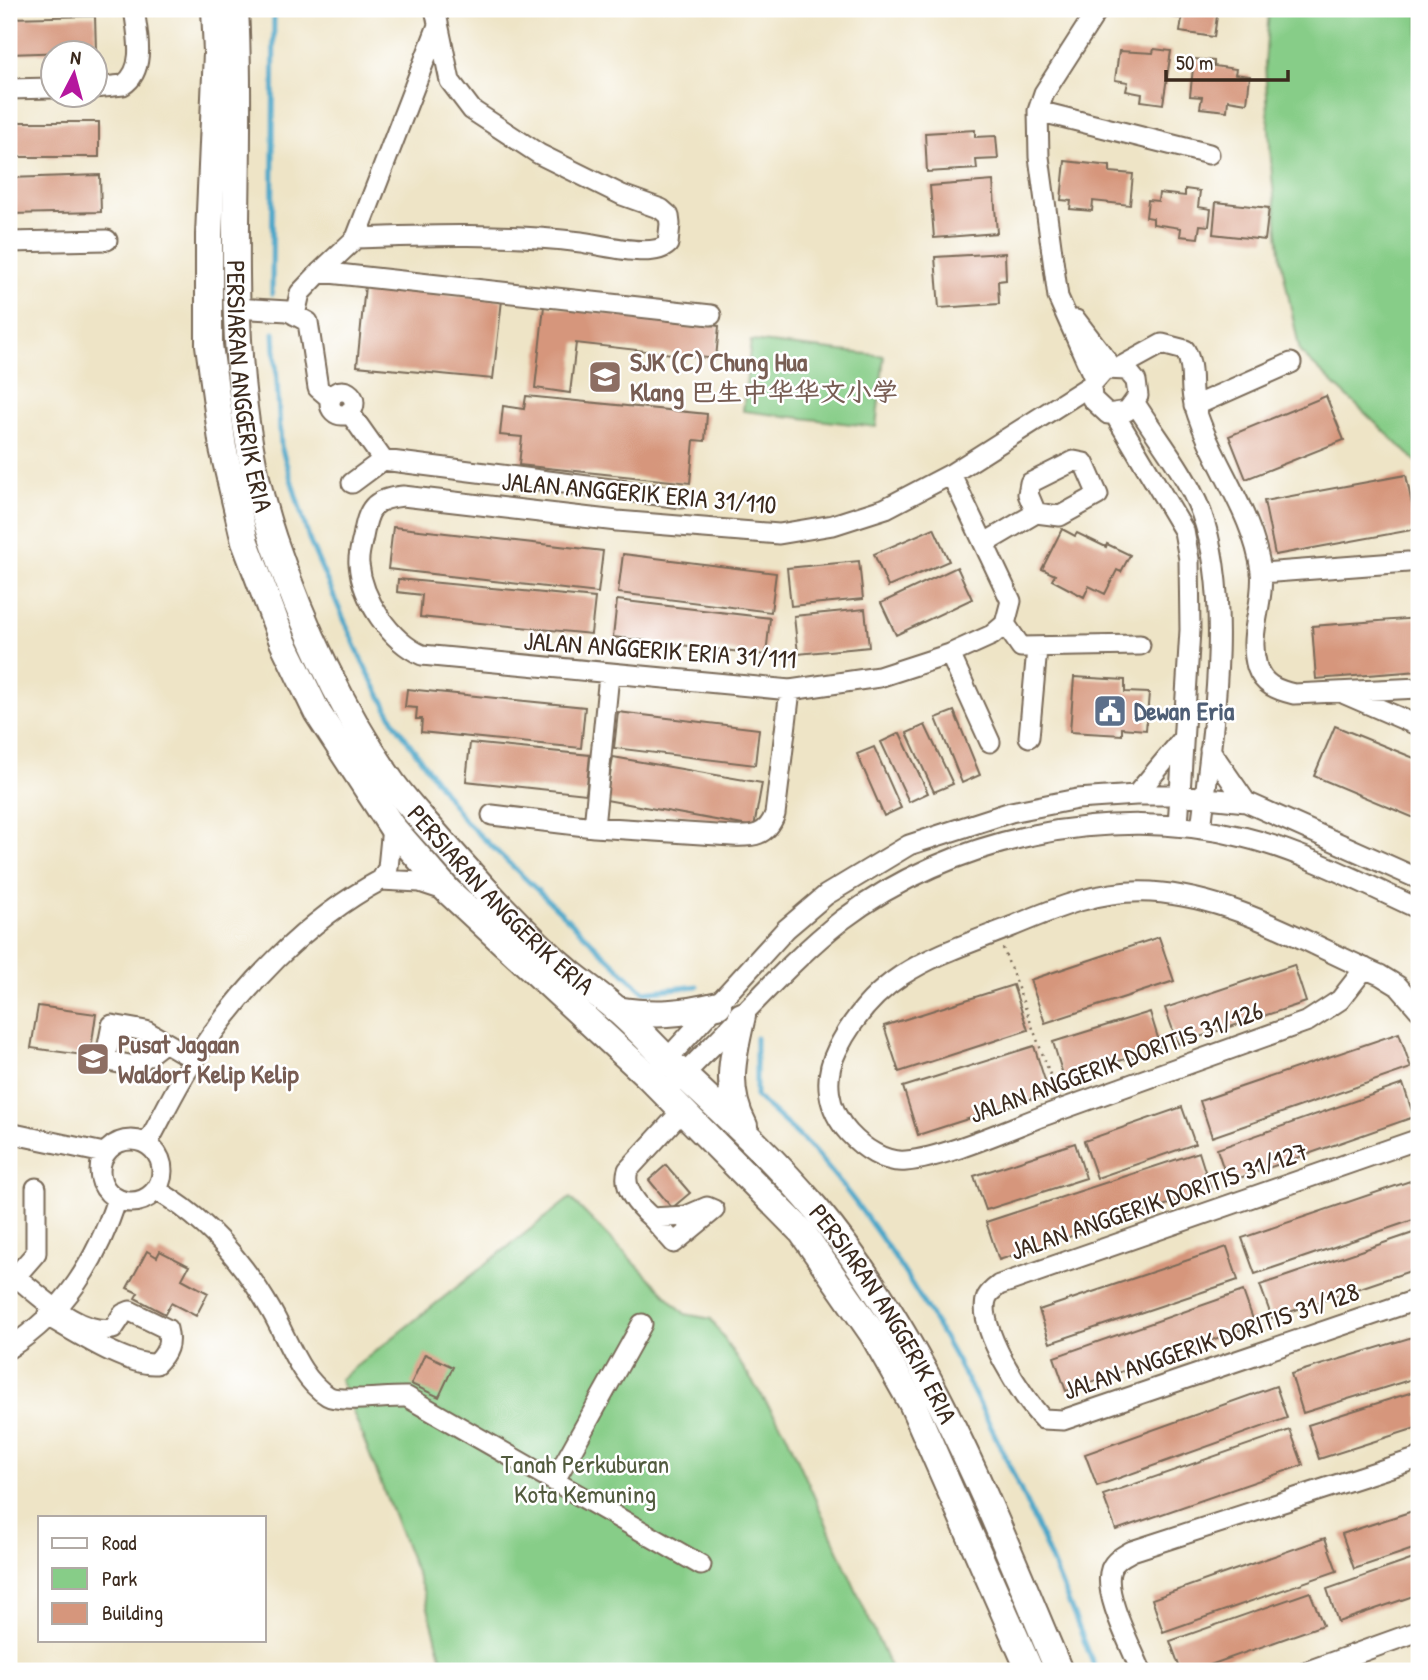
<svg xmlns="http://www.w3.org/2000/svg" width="1428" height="1680" font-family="'Patrick Hand','LXGW WenKai TC',sans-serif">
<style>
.green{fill:#87cd88;stroke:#617c53;stroke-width:2}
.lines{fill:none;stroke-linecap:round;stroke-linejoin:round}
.stream{stroke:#4aa6c8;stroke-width:5}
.building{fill:#d6967c}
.minor-casing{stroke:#7a6b59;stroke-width:23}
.major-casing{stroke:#7a6b59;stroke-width:30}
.path{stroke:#7a6b59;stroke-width:2.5;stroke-dasharray:2 5;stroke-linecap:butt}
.minor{stroke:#fff;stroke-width:19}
.major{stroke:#fff;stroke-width:26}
.labels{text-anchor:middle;stroke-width:5;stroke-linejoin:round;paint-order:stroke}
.education-label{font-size:26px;font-weight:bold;fill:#785e54;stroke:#fff;text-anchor:start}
.street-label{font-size:26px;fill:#3b2a1e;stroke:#fff}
.service-label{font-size:26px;font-weight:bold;fill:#4e5e75;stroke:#fff;text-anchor:start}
.park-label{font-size:26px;fill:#525b3e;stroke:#fff}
</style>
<rect width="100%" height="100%" fill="#fff"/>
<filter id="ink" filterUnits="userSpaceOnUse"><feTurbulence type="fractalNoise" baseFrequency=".0143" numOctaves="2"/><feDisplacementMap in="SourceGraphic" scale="14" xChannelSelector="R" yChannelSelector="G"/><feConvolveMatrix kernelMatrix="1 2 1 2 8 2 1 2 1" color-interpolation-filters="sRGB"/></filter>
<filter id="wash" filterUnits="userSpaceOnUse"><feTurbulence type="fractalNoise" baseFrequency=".00686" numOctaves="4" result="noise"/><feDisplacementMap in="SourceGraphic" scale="28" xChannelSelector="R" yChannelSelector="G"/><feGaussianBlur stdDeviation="1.57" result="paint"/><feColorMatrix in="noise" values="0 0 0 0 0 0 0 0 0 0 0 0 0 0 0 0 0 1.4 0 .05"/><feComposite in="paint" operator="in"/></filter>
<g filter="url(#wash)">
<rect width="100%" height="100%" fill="#eee4c6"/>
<path class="green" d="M1269,9H1419V464L1300,352L1281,260L1272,177L1265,64Z
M751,341L884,356L876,427L743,411Z
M570,1198L685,1314L711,1319L785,1431L892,1671H445L424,1593L340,1379Z"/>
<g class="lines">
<path class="stream" d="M272,294L274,9
M274,333L281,446L310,542L364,665L395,723L464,820L644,992L697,986
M756,1038V1096C773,1113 793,1129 810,1147C940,1293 1026,1491 1096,1671"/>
</g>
<g id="blocks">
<path class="building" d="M1173,9H1218L1214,37L1180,32L1182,18L1172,17Z
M1227,9H1245L1244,13Z
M95,16L96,51L9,54V18Z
M1154,49L1171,51L1163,104L1141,101L1142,94L1126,91L1128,82L1115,80L1119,51L1153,53Z
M1194,59L1214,61V66L1236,69L1235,74L1250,76L1247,103L1228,100L1227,111L1200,108L1202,97L1190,96Z
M9,122H99V157H9Z
M975,130V137L996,136L998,159L976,160L977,169L927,172L925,133Z
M1065,161L1110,166V172L1133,174L1130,205L1093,201L1092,211L1070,209L1071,201L1061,200Z
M100,175L101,212L9,214V178Z
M993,181L997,233L934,238L930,186Z
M1185,189L1200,191L1198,207L1211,209L1209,226L1200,225L1198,238L1180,236L1181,228L1153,224V218L1146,217L1148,200L1158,201L1159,193L1185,196Z
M1216,202L1269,208L1265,240L1213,234Z
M1005,253L1006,280L998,281L999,304L939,308L935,257Z
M365,286L502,300L493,379L357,366Z
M544,306L719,326L716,359L576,343L570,393L535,388Z
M526,396L707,414L705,441L694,440L690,483L519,465L522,437L500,435L503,406L524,409Z
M1326,396L1344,440L1246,479L1229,436Z
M1406,475L1417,529L1275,555L1264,501Z
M393,527L603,551L598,593L388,569Z
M934,528L949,561L888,587L874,554Z
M1062,529L1075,536L1077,533L1106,547L1107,544L1130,555L1121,572L1117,570L1105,594L1089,586L1084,597L1052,580L1055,575L1042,569Z
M623,554L776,573L771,612L618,593Z
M859,561L863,599L791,606L787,568Z
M957,567L972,599L896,635L881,603Z
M398,579L595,598L591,634L420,617L422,595L397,592Z
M617,600L770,618L766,655L613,637Z
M865,609L869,647L798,654L794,616Z
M1419,618V671L1316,679L1312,626Z
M1074,677L1125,680V692L1149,693L1146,730L1122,728V735L1070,732Z
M407,689L585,707L581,748L421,732L422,719H416L417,708L405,707Z
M954,711L980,775L962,783L936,718Z
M618,712L759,729L755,765L614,748Z
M925,725L953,784L934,792L907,733Z
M1335,726L1419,760V820L1314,776Z
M900,733L928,793L909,802L881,742Z
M470,743L590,755L586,794L466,781Z
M874,747L901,808L884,816L857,754Z
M613,757L762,783L754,827L606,800Z
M1159,937L1174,981L1045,1023L1030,980Z
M1294,965L1306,1002L1178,1044L1165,1008Z
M1013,985L1028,1030L899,1072L884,1026Z
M38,1006L96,1014L90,1056L31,1048Z
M1150,1012L1161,1048L1064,1078L1053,1042Z
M1399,1033L1411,1068L1212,1137L1200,1101Z
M1034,1046L1049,1093L918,1135L903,1087Z
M1403,1084L1414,1117L1228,1182L1217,1149Z
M1182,1107L1195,1144L1097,1178L1084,1141Z
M1075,1143L1086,1178L986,1210L974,1176Z
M1199,1152L1211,1190L999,1260L986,1222Z
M666,1165L690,1193L672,1208L649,1180Z
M1413,1180L1419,1197V1218L1255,1274L1242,1238Z
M1419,1231V1268L1272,1318L1260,1285Z
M1227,1247L1238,1280L1050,1343L1039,1310Z
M147,1251L157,1257L160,1251L189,1266L182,1279L208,1293L196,1316L171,1303L165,1314L135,1298L138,1293L127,1288Z
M1243,1291L1255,1325L1066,1391L1054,1357Z
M1419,1335V1377L1303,1413L1291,1374Z
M425,1354L453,1367L439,1397L411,1384Z
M1276,1386L1287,1418L1097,1486L1085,1454Z
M1419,1390V1427L1319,1459L1308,1425Z
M1290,1430L1303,1465L1116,1530L1103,1495Z
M1419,1509V1547L1354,1569L1342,1534Z
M1325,1538L1337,1571L1163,1632L1152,1599Z
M1419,1557V1594L1338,1622L1327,1589Z
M1310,1592L1323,1625L1193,1671H1181L1170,1641Z"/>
</g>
</g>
<g filter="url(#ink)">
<use href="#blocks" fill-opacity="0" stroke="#7a6b59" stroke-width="2"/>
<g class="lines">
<defs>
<path id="minor" d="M94,88L123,85C147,70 137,32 134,9
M9,89L52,88
M1038,111L1209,154
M356,238C430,235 507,233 581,242C602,245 653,259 668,244L670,224L669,216L661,209L622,195L539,154L472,110L450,81L435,9
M9,242L107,240
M320,272L356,238L437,28
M235,308L288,311L308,322L318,388L331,399
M295,315L300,293L320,272L711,315
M1076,320L1112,367
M1120,367L1162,344L1185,350C1196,369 1188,388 1195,407C1212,463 1253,512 1261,571C1265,603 1247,633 1257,667C1263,685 1277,690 1294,694L1419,688
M1094,378L1058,297L1039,157L1038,111L1044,93L1098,9
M330 403a12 12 0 1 1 24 0a12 12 0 1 1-24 0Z
M1135,403C1157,438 1186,473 1201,512C1234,602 1212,735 1201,829
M1194,406L1291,363
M349,412L383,460
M1115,415L1184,531L1189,559L1190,630L1178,826
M951,474L1011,601L1005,624L992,635L950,654L879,677L790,690L422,655C390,641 362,599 359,564C358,555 361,546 363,537C368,508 373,499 403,496L617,521L779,534L833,525L886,508L951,474L1091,385L1105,369L1127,370L1136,381L1138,396L1127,411L1108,414L1092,399L1091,385
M352,483L383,460L682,498
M985,543L1036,513L1060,516L1098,495L1084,463L1074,461L1030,483L1028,494L1036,513
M1261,573L1408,562
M1005,624L1021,647L1140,645
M950,654L990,742
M1345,694L1419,726
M1029,737L1037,649
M1210,750L1246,802
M1136,795L1182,740
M492,815L594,827L732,836C753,837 767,836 775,814L790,690
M392,827L388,868L381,880L420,882L447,891
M594,827L609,675
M1365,968L1340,1000L1308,1021C1220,1053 1131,1084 1043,1116C1006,1130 943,1158 906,1161C884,1163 863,1148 849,1133C827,1109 823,1078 837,1050C877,970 937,956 1013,926C1058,907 1101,889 1151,892C1233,897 1306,943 1380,975L1398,986L1419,1010
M165,1042L134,1066L109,1061L106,1055L112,1025L146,1031L194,1059
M660,1067L786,929L826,895L909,845L1011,812L1077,799L1136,795H1179L1246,802L1419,879
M676,1083C697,1060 721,1038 742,1015C774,982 805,949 842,920C951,837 1110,804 1243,837C1301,851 1365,884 1419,909
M9,1133L104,1153
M1419,1139L999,1285C995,1288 989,1293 987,1297C975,1325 1024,1400 1043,1419L1063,1420L1419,1299
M100 1171a31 31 0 1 1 62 0a31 31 0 1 1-62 0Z
M147,1144C163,1116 176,1086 194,1060C241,989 306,920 381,880
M156,1190C206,1218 244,1263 272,1312C288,1340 300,1379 328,1396C340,1403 389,1396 407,1397L701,1565
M707,1207L714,1210L674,1243L652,1218L686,1216Z
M652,1218C638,1206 622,1189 628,1170L682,1111
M16,1277C42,1297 78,1335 113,1329L123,1314L130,1311L167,1329C171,1344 167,1353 156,1364C126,1366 74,1331 47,1316
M9,1284L36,1253V1188
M9,1348C66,1311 96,1262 117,1199
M555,1480L642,1324
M1141,1671C1132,1648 1102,1593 1111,1569C1115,1560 1123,1556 1132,1551L1419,1458
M1308,1671L1419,1631"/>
<g id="major">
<path d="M215,9L217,52L209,235V345L223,448L245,542L283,642L317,712L392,827L448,891L649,1077L802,1232L873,1334L912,1403L1030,1671"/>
<path id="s1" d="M235,9C245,186 215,367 273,539C302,624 341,709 392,783C405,801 421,818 436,835C478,883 522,932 571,974C586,986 602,997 617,1010C639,1029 658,1051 679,1071C727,1116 774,1159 816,1209C929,1345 991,1511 1059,1671"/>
<path d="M617,1010C654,1016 682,1014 718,1005"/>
<path d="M742,1016C733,1055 724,1089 744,1126"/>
</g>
</defs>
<use href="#minor" class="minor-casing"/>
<use href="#major" class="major-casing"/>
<path class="path" d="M1003,948L1057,1093"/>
<use href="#minor" class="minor"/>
<use href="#major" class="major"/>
</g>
</g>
<defs>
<symbol id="school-square" viewBox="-11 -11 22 22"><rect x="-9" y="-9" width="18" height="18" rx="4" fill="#8d6e63" stroke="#fff"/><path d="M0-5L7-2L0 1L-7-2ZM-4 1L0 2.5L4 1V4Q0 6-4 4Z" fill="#fff"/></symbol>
<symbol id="civic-square" viewBox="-11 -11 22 22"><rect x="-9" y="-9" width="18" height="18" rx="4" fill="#5c6f8a" stroke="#fff"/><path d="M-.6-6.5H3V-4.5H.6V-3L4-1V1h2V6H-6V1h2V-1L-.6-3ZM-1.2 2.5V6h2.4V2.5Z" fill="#fff"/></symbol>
</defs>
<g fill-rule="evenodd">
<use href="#school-square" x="586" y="358" width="38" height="38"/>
<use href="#civic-square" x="1091" y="692" width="38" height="38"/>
<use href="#school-square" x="74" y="1040" width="38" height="38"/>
</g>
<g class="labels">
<g class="education-label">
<text x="630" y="371">SJK (C) Chung Hua<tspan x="630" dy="30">Klang 巴生中华华文小学</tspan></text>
<text x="118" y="1053">Pusat Jagaan<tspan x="118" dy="30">Waldorf Kelip Kelip</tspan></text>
</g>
<g class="street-label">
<text dy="9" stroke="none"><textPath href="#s1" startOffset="378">PERSIARAN ANGGERIK ERIA</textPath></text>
<text transform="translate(639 493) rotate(5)" y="9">JALAN ANGGERIK ERIA 31/110</text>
<text transform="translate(660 650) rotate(4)" y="9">JALAN ANGGERIK ERIA 31/111</text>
<text dy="9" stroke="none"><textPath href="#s1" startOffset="966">PERSIARAN ANGGERIK ERIA</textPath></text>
<text transform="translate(1116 1062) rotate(-20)" y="9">JALAN ANGGERIK DORITIS 31/126</text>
<text transform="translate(1159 1201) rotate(-19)" y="9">JALAN ANGGERIK DORITIS 31/127</text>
<text dy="9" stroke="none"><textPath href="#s1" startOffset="1533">PERSIARAN ANGGERIK ERIA</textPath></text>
<text transform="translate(1211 1341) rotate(-19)" y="9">JALAN ANGGERIK DORITIS 31/128</text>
</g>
<g class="service-label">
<text x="1134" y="720">Dewan Eria</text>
</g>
<g class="park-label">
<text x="585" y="1473">Tanah Perkuburan<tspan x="585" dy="30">Kota Kemuning</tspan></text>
</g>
</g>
<rect width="1428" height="1680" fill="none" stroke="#fff" stroke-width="35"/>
<rect x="38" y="1516" width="228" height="126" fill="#ffffff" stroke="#b1aaa5" stroke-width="2"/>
<rect x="52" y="1538" width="35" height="10" fill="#ffffff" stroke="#b1aaa5" stroke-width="2"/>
<text x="102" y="1550" font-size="21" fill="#3b2a1e">Road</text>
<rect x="52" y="1568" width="35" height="21" fill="#87cd88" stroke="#b1aaa5" stroke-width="2"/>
<text x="102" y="1586" font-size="21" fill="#3b2a1e">Park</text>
<rect x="52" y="1603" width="35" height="21" fill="#d6967c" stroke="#b1aaa5" stroke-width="2"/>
<text x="102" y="1620" font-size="21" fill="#3b2a1e">Building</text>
<g transform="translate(74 74) rotate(6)"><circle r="33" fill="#ffffff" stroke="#b1aaa5" stroke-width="2"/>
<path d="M0-5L12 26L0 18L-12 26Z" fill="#b5179e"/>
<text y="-10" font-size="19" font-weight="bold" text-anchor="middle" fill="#3b2a1e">N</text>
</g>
<path d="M1166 70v10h122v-10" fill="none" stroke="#3b2a1e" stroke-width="3.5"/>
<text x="1176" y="70" font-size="21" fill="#3b2a1e" stroke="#ffffff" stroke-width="5" paint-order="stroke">50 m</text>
</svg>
